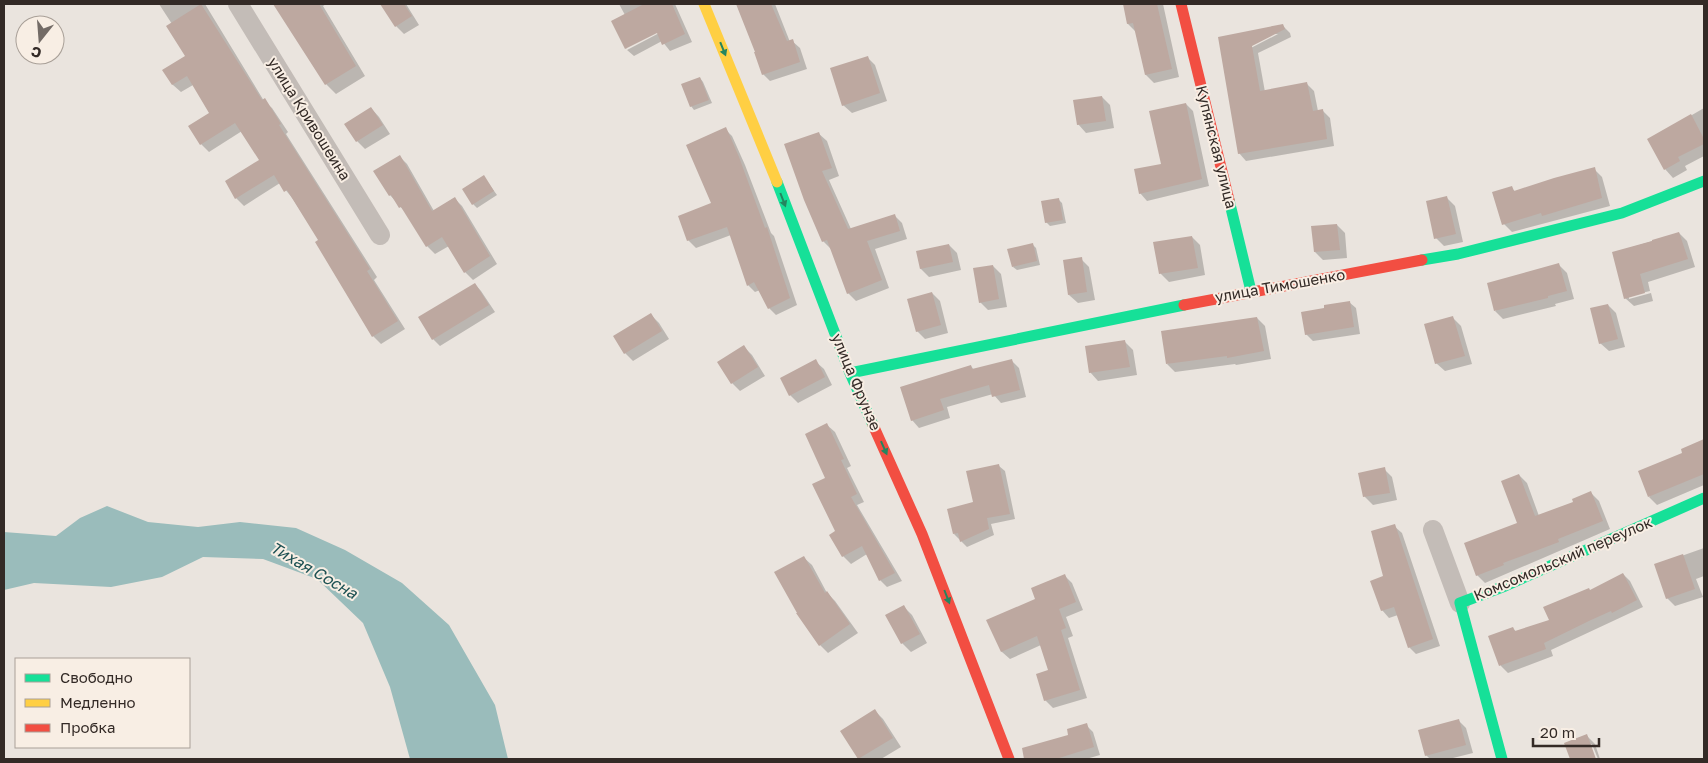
<svg xmlns="http://www.w3.org/2000/svg" width="1708" height="763" font-family="'Golos Text',sans-serif">
<style>
.water{fill:#9abcbb}
.shadow{fill:#0003;fill-rule:evenodd}
.building{fill:#bda8a0}
.lines{fill:none;stroke-linecap:round;stroke-linejoin:round}
.street{stroke:#c3bcb7;stroke-width:20}
.fast{stroke:#16e098;stroke-width:11}
.slow{stroke:#ffcf43;stroke-width:11}
.jam{stroke:#f24e42;stroke-width:11}
.oneway{fill:#24855f}
.labels{text-anchor:middle;stroke-width:4;stroke-linejoin:round;paint-order:stroke}
.street-label{font-size:15px;fill:#332a26;stroke:#f8eee4}
.water-label{font-size:16px;font-style:italic;fill:#1d5153;stroke:#f8eee4}
</style>
<rect width="100%" height="100%" fill="#eae4de"/>
<path class="water" d="M107,506L148,522L198,527L240,522L296,528L345,550L402,583L449,625L495,705L508,759H410L390,687L363,623L317,579L263,559L203,557L162,577L111,587L34,583L4,590V532L56,536L80,518Z"/>
<path class="shadow" d="M159,4H205L264,101L272,108L288,132L286,134L377,277L374,280L405,329L381,344L373,336L320,241L293,199L280,183L244,206L236,198L260,160L242,131L209,152L201,144L211,113L193,85L181,92L173,85L164,71L187,57L172,24Z
M275,4H326L323,6L365,76L336,94L326,84Z
M382,4H406L419,25L404,34L396,26Z
M619,4H675L692,42L670,51L662,41L634,56L627,50L663,31L662,29L627,47V49L612,21L625,15Z
M737,4H775L790,42L792,41L800,48L807,69L770,81L763,74L757,53Z
M1124,4H1163L1179,77L1154,83L1146,75L1136,32L1128,24Z
M1283,26L1290,33L1291,37L1258,53L1265,92L1307,84L1314,91L1318,111H1323L1330,118L1334,146L1246,161L1239,153L1219,38ZM1272,34H1278L1247,50L1246,48Z
M867,57L875,65L887,101L852,113L843,105Z
M700,78L703,82L712,103L694,110L691,106Z
M1102,97L1110,105L1114,128L1086,133L1078,124Z
M1186,104L1193,111L1209,186L1147,201L1140,193L1163,165Z
M371,108L379,117L390,134L365,149L357,141Z
M1704,108V156L1685,166L1687,170L1673,178L1665,169L1649,140Z
M725,129L732,136L745,165L771,233L774,236L797,305L776,315L769,308L760,290L755,292L748,285L731,235L696,248L688,240L713,204Z
M818,133L827,141L839,176L829,180L851,229L894,215L902,223L907,239L875,249L889,288L856,301L848,293L832,250L823,241Z
M399,156L407,164L434,211L454,198L462,206L497,264L473,280L465,272L449,246L435,254L427,246L407,214L390,195Z
M1594,169L1602,177L1610,206L1512,232L1504,224L1511,188L1516,192Z
M484,177L497,195L477,208L473,204Z
M1447,198L1455,206L1463,242L1444,246L1436,238Z
M1059,200L1062,203L1066,223L1050,226L1046,222Z
M1337,225L1345,233L1347,258L1323,260L1315,252Z
M1679,233L1687,241L1695,267L1648,282L1650,291L1629,296V299L1651,293L1653,301L1634,306L1625,298L1613,253Z
M1192,237L1200,245L1205,275L1169,282L1161,274L1155,243Z
M1032,244L1036,248L1040,265L1017,270L1013,267Z
M949,245L957,253L961,270L929,277L921,269L917,252Z
M1081,259L1089,267L1095,300L1078,303L1069,295Z
M1559,265L1567,273L1574,299L1555,304L1556,306L1503,319L1495,311Z
M993,266L1001,274L1007,307L988,310L980,302Z
M475,284L481,291L495,312L440,346L433,339Z
M932,293L940,301L948,333L925,339L917,331Z
M1349,302L1356,308L1360,334L1313,341L1306,334Z
M1608,305L1616,313L1625,347L1609,351L1600,343Z
M651,315L659,323L669,339L633,361L625,353Z
M1257,318L1265,326L1271,359L1236,365L1235,364L1175,372L1167,364Z
M1453,318L1461,326L1472,364L1445,371L1436,363Z
M1125,342L1133,350L1137,375L1098,381L1090,372Z
M744,347L752,355L765,376L740,391L732,383Z
M815,361L824,369L832,385L798,403L790,395Z
M1012,361L1019,368L1026,397L1001,403L993,394L947,407L950,418L919,428L912,420L971,366L974,370Z
M827,425L835,432L851,466L847,468L864,502L857,505L902,581L887,587L880,580L867,554L851,564L843,556L837,532L826,478Z
M1702,441L1704,444V485L1657,505L1649,497L1684,454Z
M999,466L1005,471L1015,519L991,524L994,535L967,547L954,534Z
M1384,469L1392,477L1397,500L1373,505L1365,497L1360,474Z
M1519,475L1527,483L1539,516L1574,503L1591,493L1599,501L1610,529L1485,583L1477,575L1518,523Z
M1394,526L1402,533L1440,646L1416,654L1409,647L1398,615L1389,618L1382,610L1385,577Z
M1704,548V576L1696,579L1703,597L1675,606L1667,598L1656,565Z
M803,557L812,565L827,593L835,601L858,633L828,653L820,645L798,614Z
M1623,574L1630,581L1643,607L1551,650L1553,656L1508,673L1501,666L1490,637L1513,629L1517,632L1551,620L1591,591Z
M1065,576L1072,583L1083,610L1066,617L1073,636L1068,638L1087,698L1053,708L1045,700L1049,671L1041,645L1010,659L1002,652L988,621L1037,599Z
M904,607L912,615L927,643L911,652L902,643L887,616Z
M875,711L883,719L901,747L881,759H860L842,731Z
M1458,720L1466,728L1473,753L1449,759H1430L1426,755Z
M1086,725L1093,732L1100,755L1086,759H1028L1025,749L1070,736Z
M1587,736L1595,744L1600,759H1598L1592,744H1589L1595,759H1572L1566,744Z"/>
<path class="building" d="M201,4L262,100L265,98L281,124L279,125L370,269L367,271L398,321L372,337L315,242L318,240L287,190L284,192L274,175L235,199L225,181L259,160L235,123L200,145L188,126L209,113L187,76L172,85L162,70L185,56L166,26Z
M273,4H319L356,66L325,85Z
M380,4H404L412,16L395,27Z
M644,4H672L685,34L662,45L657,33L625,49L611,21Z
M736,4H771L787,41L793,39L800,62L762,75L754,52H755Z
M1123,4H1157L1172,69L1145,75L1133,23L1127,24Z
M1283,24L1285,29L1252,46L1260,91L1307,82L1313,111L1323,109L1327,139L1238,154L1218,37Z
M868,56L880,93L842,106L830,68Z
M700,77L709,100L690,107L681,84Z
M1102,96L1106,121L1077,125L1073,100Z
M1186,103L1202,179L1139,194L1134,169L1161,164L1149,111Z
M371,107L383,125L356,142L344,124Z
M1691,114L1704,139V144L1678,157L1680,161L1664,170L1647,139Z
M726,127L739,157L765,228L767,227L790,298L768,309L754,282L747,286L727,227L687,241L678,216L711,203L686,145Z
M819,132L832,168L822,171L848,229L895,214L900,231L867,241L882,280L847,294L827,240L822,242L804,200L784,144Z
M400,155L432,211L455,197L490,256L464,273L442,237L426,247L401,207L399,208L391,195L389,196L373,171Z
M1595,167L1602,198L1542,216L1541,213L1502,225L1492,192L1512,186L1514,191L1554,178Z
M484,175L494,191L472,205L462,189Z
M1447,196L1456,234L1434,239L1426,201Z
M1059,198L1063,220L1045,223L1041,201Z
M1337,224L1340,250L1314,252L1311,226Z
M1679,232L1688,259L1640,274L1645,293L1624,299L1612,252L1652,241V240Z
M1192,236L1198,268L1159,274L1153,242Z
M1033,243L1037,261L1012,267L1007,249Z
M949,244L953,262L920,269L916,251Z
M1082,257L1087,292L1068,295L1063,260Z
M1559,263L1567,291L1548,296V298L1494,311L1487,283Z
M993,265L999,299L979,303L973,268Z
M475,283L489,305L432,340L418,317Z
M932,292L941,325L916,332L907,299Z
M1350,301L1354,327L1305,335L1301,312L1324,308V305Z
M1608,304L1618,339L1599,344L1590,308Z
M651,313L662,331L624,354L613,336Z
M1453,316L1465,356L1435,364L1424,324Z
M1257,317L1264,351L1227,358V356L1166,364L1161,331Z
M1125,340L1130,367L1089,373L1085,346Z
M744,345L758,367L731,384L717,362Z
M816,359L825,377L789,396L780,378Z
M1012,359L1020,390L992,397L989,385L940,399L944,410L911,421L900,387L971,365L972,369Z
M827,423L844,459L841,460L857,494L851,497L895,573L879,581L862,546L842,557L829,535L835,531L812,484L825,478L805,434Z
M1704,439V474L1648,497L1638,471L1682,453L1681,449Z
M999,464L1010,514L987,518L989,529L960,542L958,533L953,534L947,509L973,502L966,471Z
M1385,467L1390,493L1363,497L1358,473Z
M1519,474L1535,516L1573,502L1572,499L1591,491L1603,521L1558,539L1559,542L1503,563L1504,565L1476,576L1464,543L1517,523L1501,481Z
M1395,524L1433,639L1408,648L1394,607L1381,611L1370,581L1383,576L1371,531Z
M1683,554L1695,589L1666,599L1654,564Z
M804,556L825,593L827,591L850,624L819,646L796,613H797L774,572Z
M1623,573L1637,600L1612,613L1611,611L1591,620L1544,643L1546,649L1499,666L1488,636L1513,627L1515,631L1549,620L1543,607L1589,588L1590,590Z
M1065,574L1076,602L1059,609L1066,628L1061,630L1080,690L1044,701L1036,674L1048,670L1037,636L1001,652L986,620L1035,599L1031,588Z
M904,605L920,634L901,644L885,615Z
M875,709L893,738L858,759L840,731Z
M1459,719L1466,745L1425,756L1418,730Z
M1087,723L1094,747L1056,759H1024L1022,748L1068,735L1067,729Z
M1587,734L1596,759H1570L1564,743Z"/>
<g class="lines">
<path class="street" d="M238,4L380,235
M1433,530L1460,603"/>
<path class="fast" d="M777,182L850,373L873,425
M1229,200L1251,291
M1422,260L1458,254L1622,213L1704,181
M850,373L1184,305
M1502,759L1460,603L1505,586L1704,498"/>
<path class="slow" d="M704,4L777,182"/>
<path class="jam" d="M1181,4L1229,200
M1184,305L1422,260
M873,425L922,534L1009,759"/>
</g>
<defs><path id="oneway-solid" d="M-6-.8H1V-3.2L6.5 0L1 3.2V.8H-6Z" transform="scale(1.25)"/></defs>
<g class="oneway">
<use href="#oneway-solid" transform="translate(723 49) rotate(68)"/>
<use href="#oneway-solid" transform="translate(783 200) rotate(69)"/>
<use href="#oneway-solid" transform="translate(884 448) rotate(66)"/>
<use href="#oneway-solid" transform="translate(947 597) rotate(69)"/>
</g>
<g class="labels">
<g class="street-label">
<text transform="translate(309 119) rotate(58)" y="5">улица Кривошеина</text>
<text transform="translate(1216 147) rotate(76)" y="5">Купянская улица</text>
<text transform="translate(1280 286) rotate(-10)" y="5">улица Тимошенко</text>
<text transform="translate(856 382) rotate(67)" y="5">улица Фрунзе</text>
<text transform="translate(1563 559) rotate(-23)" y="5">Комсомольский переулок</text>
</g>
<g class="water-label">
<text transform="translate(314 570) rotate(30)" y="6">Тихая Сосна</text>
</g>
</g>
<rect width="1708" height="763" fill="none" stroke="#332a26" stroke-width="10"/>
<rect x="15" y="658" width="175" height="90" fill="#f8eee4" stroke="#a9a098"/>
<rect x="25" y="674" width="25" height="8" fill="#16e098" stroke="#a9a098"/>
<text x="60" y="683" font-size="15" fill="#332a26">Свободно</text>
<rect x="25" y="699" width="25" height="8" fill="#ffcf43" stroke="#a9a098"/>
<text x="60" y="708" font-size="15" fill="#332a26">Медленно</text>
<rect x="25" y="724" width="25" height="8" fill="#f24e42" stroke="#a9a098"/>
<text x="60" y="733" font-size="15" fill="#332a26">Пробка</text>
<g transform="translate(40 40) rotate(197)"><circle r="24" fill="#f8eee4" stroke="#a9a098"/>
<path d="M0-4L9 19L0 12L-9 19Z" fill="#736b66"/>
<text y="-8" font-size="14" font-weight="bold" text-anchor="middle" fill="#332a26">С</text>
</g>
<path d="M1533 738v8h66v-8" fill="none" stroke="#332a26" stroke-width="2.5"/>
<text x="1540" y="738" font-size="15" fill="#332a26" stroke="#f8eee4" stroke-width="4" paint-order="stroke">20 m</text>
</svg>
